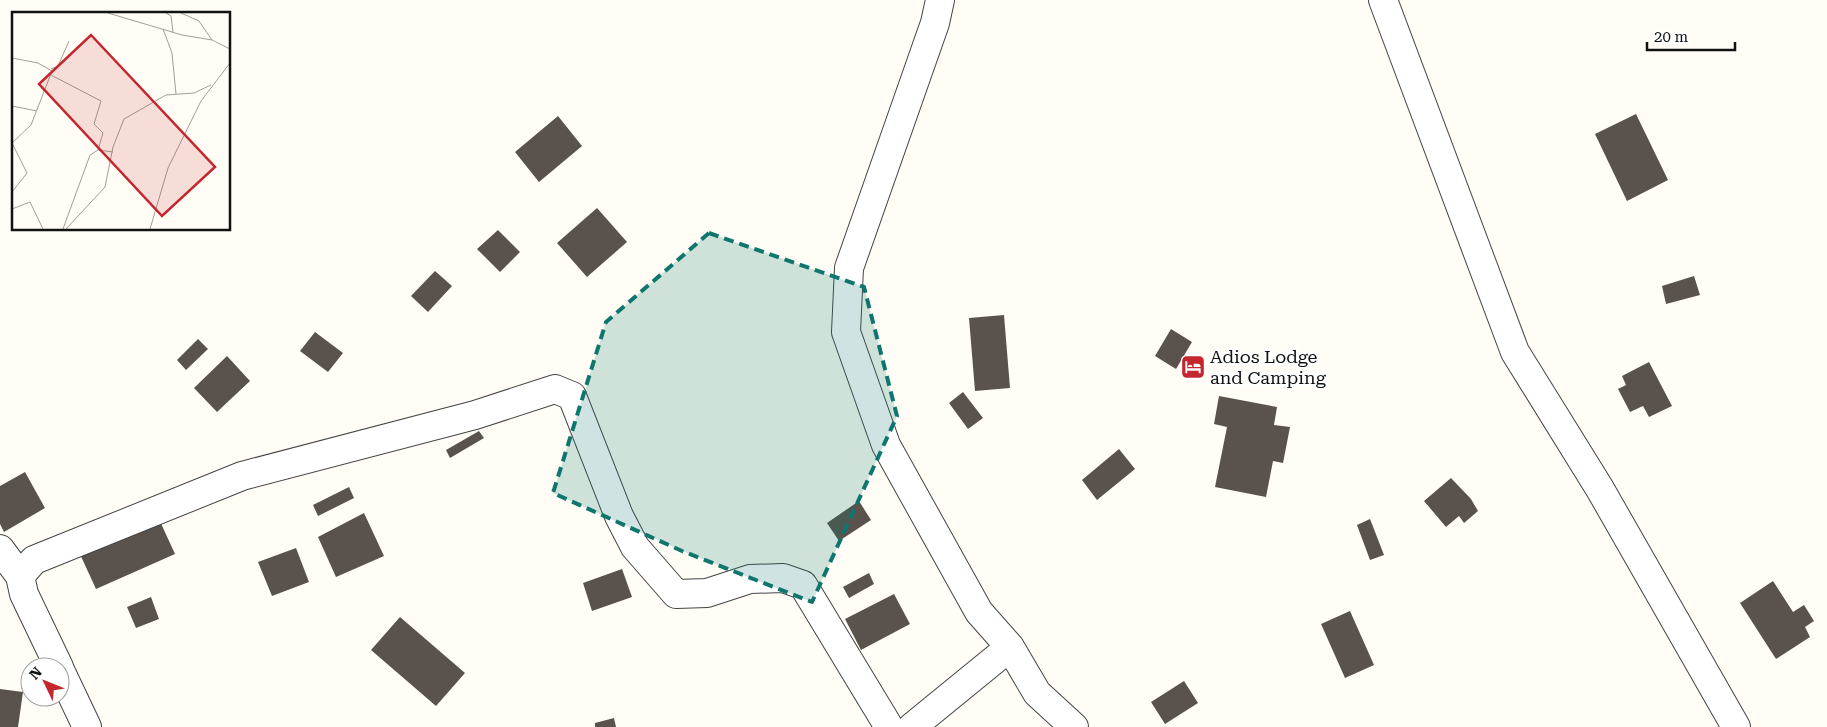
<svg xmlns="http://www.w3.org/2000/svg" width="1827" height="727" font-family="'Roboto Serif',serif">
<style>
.building{fill:#5a524d}
.lines{fill:none;stroke-linecap:round;stroke-linejoin:round}
.minor-casing{stroke:#444;stroke-width:30}
.minor{stroke:#fff;stroke-width:28}
.marked{fill:#0f766e;fill-opacity:0.2;stroke:#0f766e;stroke-width:4;stroke-dasharray:10 6;stroke-linejoin:round}
.labels{text-anchor:middle;stroke-width:5;stroke-linejoin:round;paint-order:stroke}
.poi-label{font-size:18px;fill:#111;stroke:#fff;text-anchor:start}
.inset-road{fill:none;stroke:#a09f9a;stroke-width:1}
.view{fill:#c4262e;fill-opacity:0.15;stroke:#c4262e;stroke-width:2.5}
.inset-edge{fill:none;stroke:#111;stroke-width:2.5}
</style>
<rect width="100%" height="100%" fill="#fffdf5"/>
<path class="building" d="M1636,114L1668,180L1627,201L1595,134Z
M558,116L582,146L539,182L515,152Z
M597,208L627,242L587,277L557,243Z
M498,230L520,252L500,272L477,249Z
M435,271L452,286L428,312L411,296Z
M1694,276L1700,295L1666,304L1662,286Z
M1004,315L1010,388L975,391L969,318Z
M1171,329L1192,342L1176,369L1155,356Z
M315,332L343,353L328,372L300,351Z
M198,339L208,349L186,370L177,360Z
M227,356L250,381L217,412L194,388Z
M1649,362L1672,406L1649,417L1643,406L1630,412L1618,389L1626,385L1622,376Z
M963,392L983,418L968,429L949,403Z
M1219,396L1277,407L1274,425L1290,427L1283,463L1273,461L1266,497L1215,487L1227,427L1214,424Z
M479,431L484,438L450,458L446,450Z
M1119,449L1135,469L1097,500L1082,480Z
M25,472L45,508L4,532L0,524V486Z
M1451,478L1471,499L1478,511L1464,523L1459,516L1446,527L1424,501Z
M349,487L354,498L318,516L313,505Z
M859,501L871,520L839,541L827,523Z
M364,513L384,556L336,577L318,537Z
M158,517L175,554L96,589L79,552Z
M1370,519L1384,555L1370,560L1357,525Z
M296,548L309,582L272,596L258,562Z
M622,569L632,597L592,611L583,583Z
M869,573L874,584L849,598L843,587Z
M1773,581L1793,612L1804,605L1814,621L1805,627L1810,637L1776,659L1740,603Z
M894,594L910,624L861,650L845,619Z
M151,597L159,619L136,628L127,607Z
M1350,611L1374,665L1345,678L1321,624Z
M400,617L465,673L436,706L371,650Z
M1184,681L1198,703L1165,724L1151,702Z
M0,689L23,692L18,727H0Z
M614,718L616,727H595V723Z"/>
<g class="lines">
<defs>
<path id="minor" d="M940,0L935,23L849,268L846,332L886,445L979,612L1010,647L1037,693L1074,727
M1383,0L1515,352L1600,489L1736,727
M0,549L20,576L24,594L59,667
M20,576L34,560L242,476L475,415L555,389L572,396L619,516L635,547L676,594L707,593L750,579L783,578L803,585L889,727
M60,670L87,727
M912,727L1010,647"/>
</defs>
<use href="#minor" class="minor-casing"/>
<use href="#minor" class="minor"/>
</g>
<path class="marked" d="M709,233L864,287L897,416L812,602L682,551L553,493L606,322Z"/>
<defs>
<symbol id="hotel-square" viewBox="-11 -11 22 22"><rect x="-9" y="-9" width="18" height="18" rx="4" fill="#c4262e" stroke="#fff"/><path d="M-6-4.5h1.5V1H6V5H4.5V3h-9V5H-6ZM-4 0a1.8 1.8 0 1 1 3.6 0ZM.5 0V-2.5h3Q6-2.5 6 0Z" fill="#fff"/></symbol>
</defs>
<g fill-rule="evenodd">
<use href="#hotel-square" x="1179" y="353" width="28" height="28"/>
</g>
<g class="labels">
<g class="poi-label">
<text x="1210" y="363">Adios Lodge<tspan x="1210" dy="21">and Camping</tspan></text>
</g>
</g>
<g transform="translate(12 12)">
<rect width="218" height="218" fill="#fffdf5"/>
<path class="inset-road" d="M96,1L170,23L200,28L218,37M154,1L159,4L161,20M169,1L187,9L200,28M151,17L160,41L164,82M0,46L26,51L40,59L19,113L0,131M39,57L46,54L57,29M39,63L89,89L82,112L91,121L86,138M0,94L25,99M0,180L15,161L0,131M0,197L18,190L31,217M51,217L78,143L86,138L101,140M54,217L93,175L101,135L112,107L154,83L182,81L199,73M138,217L156,156L189,89L218,51"/>
<path class="view" d="M79,23L203,155L150,204L27,72Z"/>
<rect width="218" height="218" class="inset-edge"/>
</g>
<g transform="translate(45 682) rotate(313)"><circle r="24" fill="#ffffff" stroke="#a0a0a0"/>
<path d="M0-4L9 19L0 12L-9 19Z" fill="#c4262e"/>
<text y="-8" font-size="14" font-weight="bold" text-anchor="middle" fill="#111111">N</text>
</g>
<path d="M1647 42v8h88v-8" fill="none" stroke="#111111" stroke-width="2.5"/>
<text x="1654" y="42" font-size="15" fill="#111111" stroke="#ffffff" stroke-width="4" paint-order="stroke">20 m</text>
</svg>
